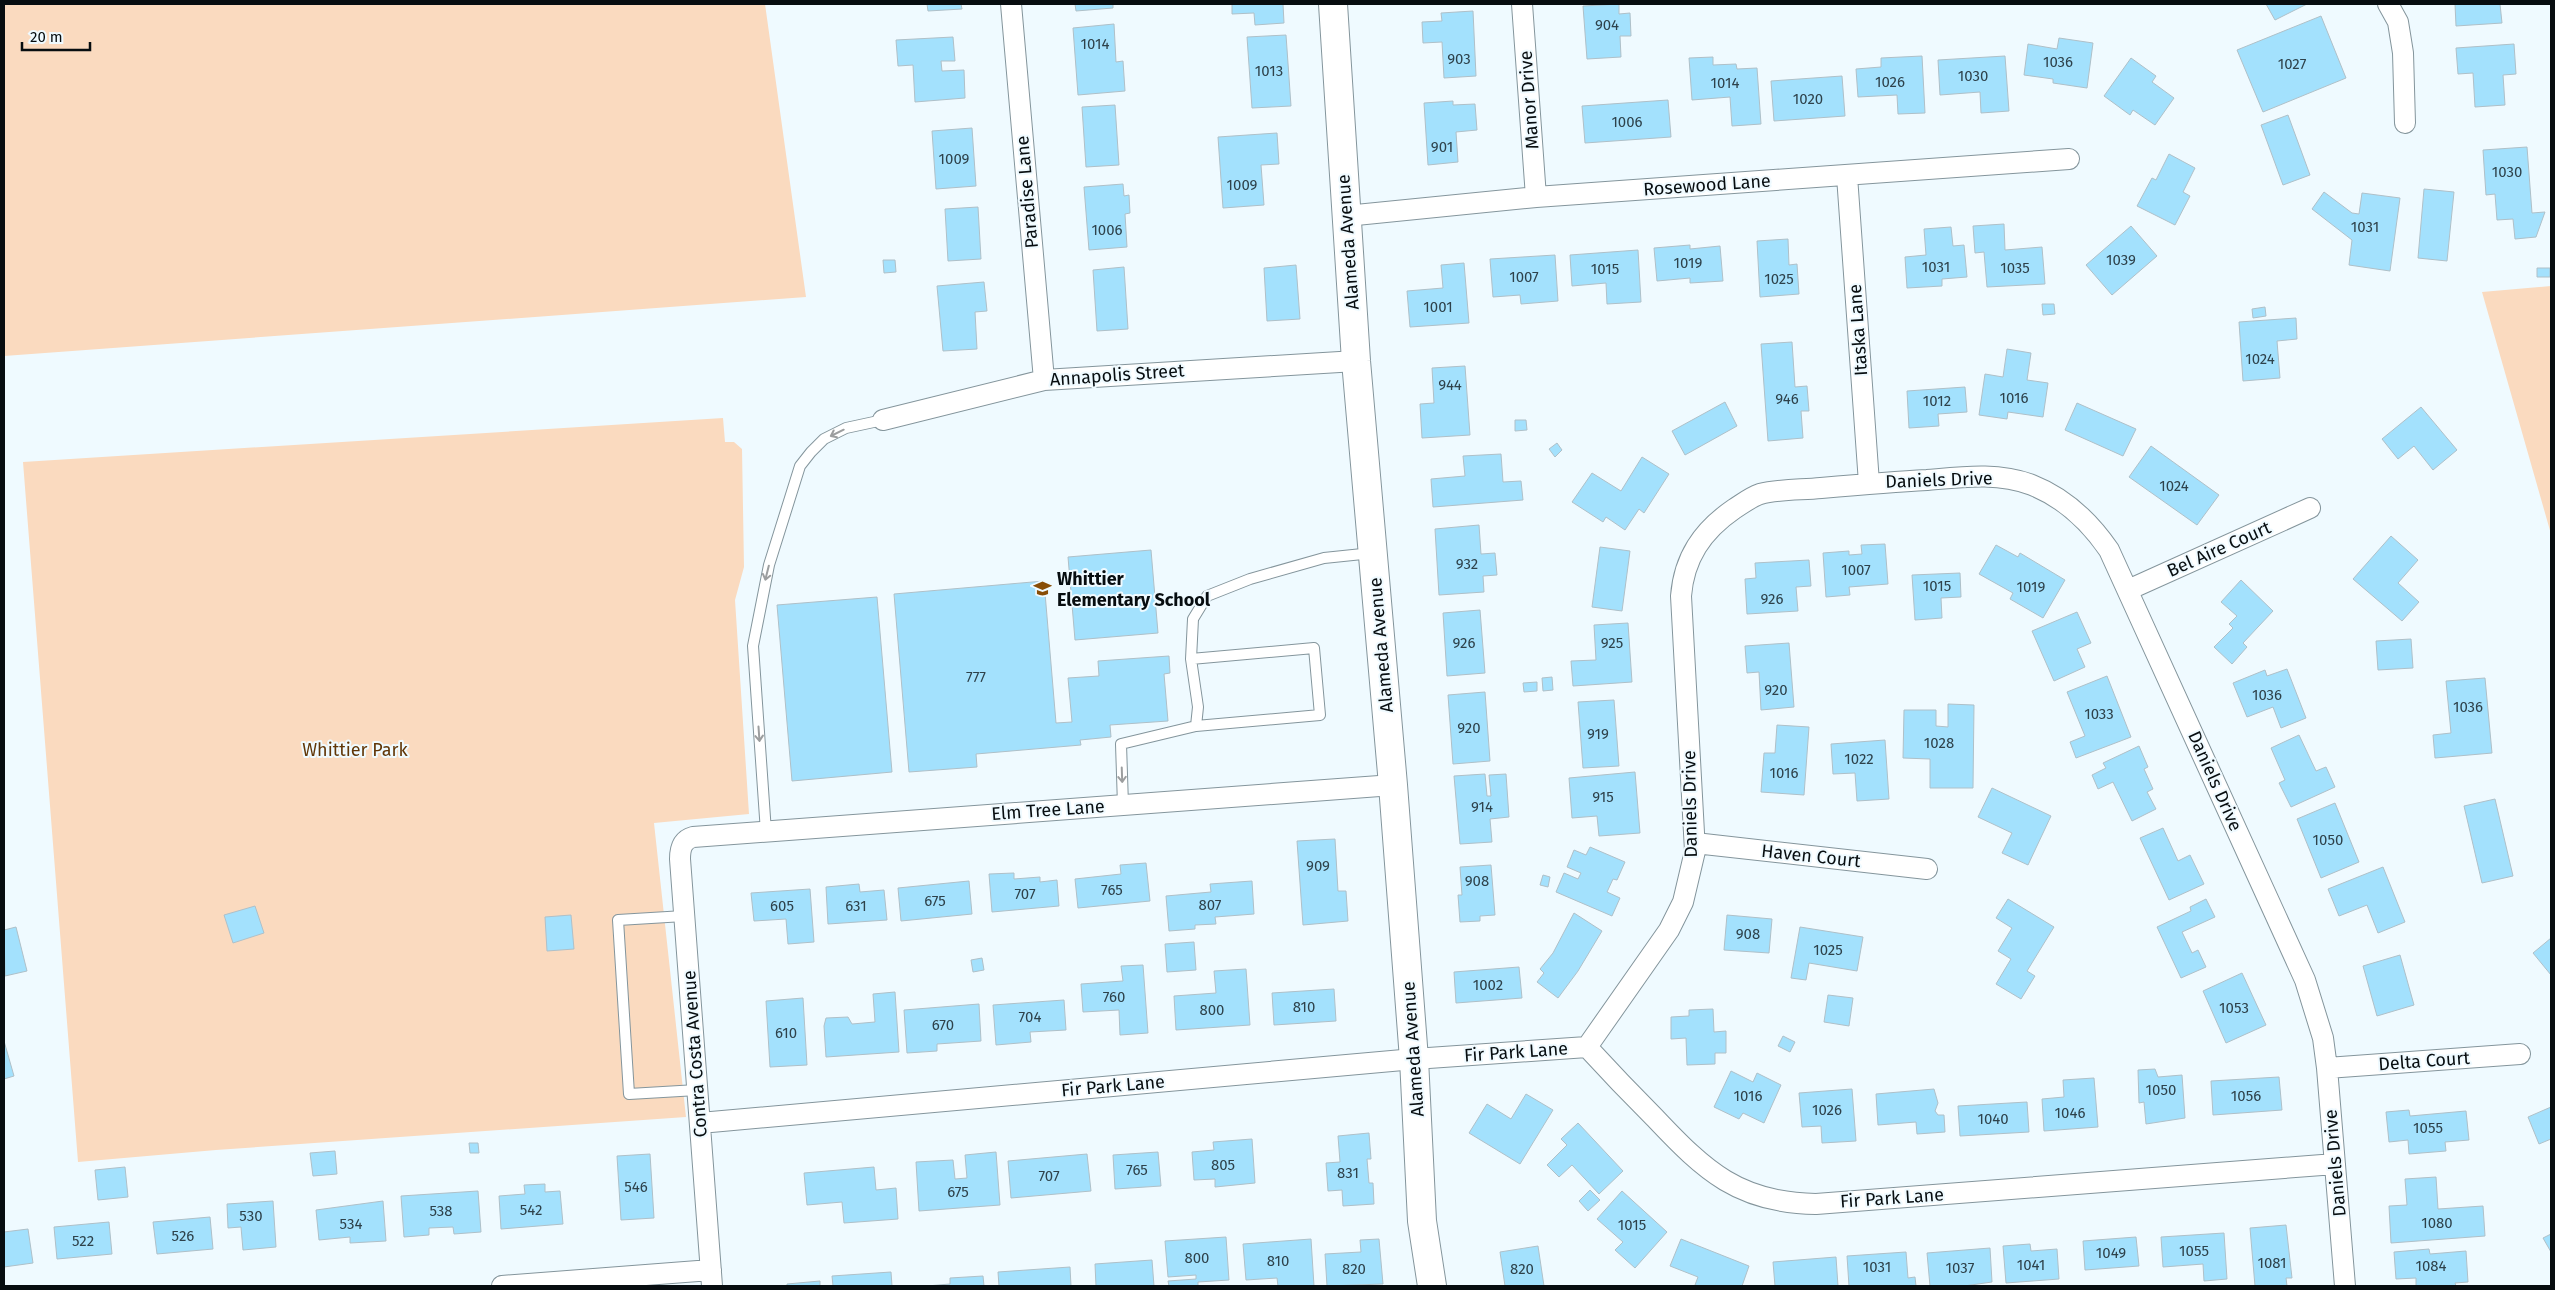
<svg xmlns="http://www.w3.org/2000/svg" width="2555" height="1290" font-family="'Fira Sans',sans-serif">
<style>
.green{fill:#fadabf}
.building{fill:#a3e1fd;stroke:#afc0c8}
.lines{fill:none;stroke-linecap:round;stroke-linejoin:round}
.lane-casing{stroke:#84959c;stroke-width:12}
.street-casing{stroke:#84959c;stroke-width:22}
.secondary-casing{stroke:#84959c;stroke-width:30}
.lane{stroke:#fff;stroke-width:10}
.street{stroke:#fff;stroke-width:20}
.secondary{stroke:#fff;stroke-width:28}
.oneway{stroke:#9c9e9f}
.labels{text-anchor:middle;stroke-width:4;stroke-linejoin:round;paint-order:stroke}
.number-label{font-size:15px;fill:#2e424b}
.street-label{font-size:18px;fill:#070d10;stroke:#effaff}
.poi-label{font-size:18px;font-weight:bold;fill:#070d10;stroke:#effaff;text-anchor:start}
.park-label{font-size:18px;fill:#613607;stroke:#effaff}
</style>
<rect width="100%" height="100%" fill="#effaff"/>
<path class="green" d="M4,4H765L806,297L4,356Z
M2551,286V534L2482,292Z
M723,418L725,442H734L742,449L744,567L735,600L749,814L654,823L686,1117L216,1150L78,1162L23,462Z"/>
<path class="building" d="M927,4H961L962,9L928,11Z
M1075,4H1113V8L1076,11Z
M1232,4H1283L1284,23L1255,25L1254,13L1232,14Z
M1619,4V14L1630,13L1631,36H1620L1621,57L1587,59L1583,6Z
M2266,4H2307L2275,20Z
M2455,4H2500L2502,23L2456,26Z
M1473,11L1476,76L1444,78L1442,42L1423,43L1422,22L1442,21L1441,13Z
M2321,16L2346,78L2263,112L2237,50Z
M1114,24L1116,62L1123,61L1125,91L1078,95L1073,28Z
M1286,35L1291,106L1252,108L1247,37Z
M953,37L955,61H941L942,71L964,70L965,98L915,102L913,65L898,66L896,40Z
M2059,38L2093,43L2087,88L2053,83V79L2024,75L2028,44L2057,49Z
M2514,44L2516,74L2503,75L2505,105L2475,107L2473,73L2458,74L2456,48Z
M1922,56L1925,113L1898,114L1897,95L1858,97L1856,69L1881,67V58Z
M2005,56L2009,111L1981,113L1980,92L1940,95L1938,60Z
M1713,57V65L1736,64L1737,69L1757,68L1761,124L1732,126L1730,97L1692,100L1689,58Z
M2131,58L2156,76L2152,82L2174,98L2155,125L2133,110L2130,115L2104,96Z
M1842,76L1845,116L1774,121L1771,81Z
M1668,100L1671,137L1585,143L1582,106Z
M1453,101V105L1475,104L1477,130L1456,132L1458,162L1428,165L1424,103Z
M1115,105L1119,165L1086,167L1082,107Z
M2288,115L2310,175L2283,185L2261,125Z
M972,128L976,186L936,189L932,131Z
M1277,133L1279,164L1261,165L1264,205L1223,208L1218,137Z
M2527,147L2532,213L2545,212L2536,237L2515,239L2513,219L2497,220L2495,194L2486,195L2483,150Z
M2169,154L2195,168L2183,192L2190,196L2175,225L2137,206L2152,178L2156,180Z
M1123,184L1124,196L1129,195L1130,213L1125,214L1127,247L1089,250L1084,187Z
M2424,189L2454,192L2447,261L2418,258Z
M2324,192L2352,213L2359,214L2362,193L2400,198L2390,271L2349,265L2352,240L2312,209Z
M978,207L981,259L948,261L945,209Z
M2004,224L2005,250L2042,247L2045,284L1987,287L1984,252L1975,253L1973,226Z
M2131,226L2157,256L2112,295L2086,265Z
M1951,227L1953,246L1964,245L1967,277L1942,279V286L1907,288L1905,257L1926,255L1924,229Z
M1788,239L1789,265L1797,264L1799,294L1760,297L1757,241Z
M1690,245V249L1720,246L1723,281L1690,283V278L1657,281L1654,248Z
M1638,250L1641,302L1607,304L1606,283L1572,286L1570,255Z
M1555,255L1558,301L1521,304L1520,295L1493,297L1490,259Z
M883,260H895L896,272L884,273Z
M1464,263L1469,323L1410,327L1407,291L1443,288L1441,265Z
M1296,265L1300,319L1267,321L1264,268Z
M1124,267L1128,329L1097,331L1093,270Z
M2537,268H2550V277H2537Z
M984,282L987,311L975,312L977,349L943,351L937,286Z
M2042,304H2054L2055,314L2043,315Z
M2265,307L2266,316L2253,318L2252,309Z
M2296,318L2297,339L2277,341L2280,378L2243,381L2239,322Z
M1792,342L1795,387L1807,386L1809,411H1801L1803,438L1768,441L1761,344Z
M2007,349L2031,353L2027,380L2048,383L2043,417L2008,412L2007,419L1979,415L1985,374L2003,377Z
M1465,366L1470,435L1422,438L1420,404L1434,403L1432,368Z
M1965,387L1967,412L1938,414L1939,426L1909,428L1907,391Z
M1725,402L1737,426L1685,455L1672,431Z
M2077,403L2136,429L2123,456L2065,430Z
M2421,407L2457,450L2433,470L2414,446L2398,459L2382,439Z
M1515,420H1526L1527,430L1515,431Z
M1557,443L1562,450L1555,457L1549,449Z
M2151,446L2219,495L2197,525L2129,477Z
M1501,454L1503,482L1521,481L1523,500L1433,507L1431,479L1465,476L1463,456Z
M1642,457L1669,474L1644,513L1639,509L1625,530L1606,517L1603,522L1572,502L1592,473L1621,491Z
M1479,525L1481,554L1495,553L1497,575L1483,576L1484,592L1439,595L1435,529Z
M2391,536L2418,560L2398,583L2419,602L2402,621L2353,579Z
M1885,544L1888,584L1849,587L1850,595L1826,597L1823,553L1849,551V555L1862,554L1861,545Z
M1996,545L2018,557L2020,553L2065,580L2043,618L2010,599L2013,593L1979,574Z
M1600,547L1630,551L1622,611L1592,607Z
M1151,550L1158,633L1075,640L1068,557Z
M1809,560L1811,586L1796,587L1798,611L1747,614L1745,579L1756,578L1755,563Z
M1960,573L1961,597L1941,598L1942,618L1915,620L1912,575Z
M2241,580L2273,611L2243,643L2247,647L2232,664L2214,647L2233,628L2229,624L2237,616L2221,602Z
M1044,581L1056,723L1072,722L1068,678L1099,676L1098,661L1169,656L1170,673L1164,674L1168,721L1110,725L1111,737L1080,740L1081,745L976,754L977,767L909,772L894,594Z
M877,597L892,772L792,781L777,605Z
M1480,610L1485,673L1447,676L1443,613Z
M2077,612L2091,643L2077,649L2085,667L2054,681L2032,631Z
M1628,623L1632,682L1573,686L1571,661L1596,660L1594,625Z
M2411,639L2413,668L2378,670L2376,641Z
M1789,643L1794,707L1761,710L1759,672L1747,673L1745,646Z
M2287,669L2306,718L2281,728L2273,707L2247,717L2233,683L2265,670L2267,676Z
M2107,676L2131,737L2076,758L2070,742L2085,736L2067,692Z
M1552,677L1553,690L1543,691L1542,678Z
M2485,678L2492,753L2435,758L2433,735L2451,733L2446,681Z
M1537,682V691L1524,692L1523,683Z
M1485,692L1490,761L1453,764L1448,695Z
M1614,700L1619,766L1583,768L1578,702Z
M1948,704L1974,705L1973,788H1930V759L1903,758L1904,710H1936V726L1948,727Z
M1777,725L1809,727L1804,795L1761,792L1764,753H1775Z
M2299,735L2316,771L2326,767L2335,787L2291,807L2279,783L2285,780L2271,748Z
M1885,740L1889,799L1857,801L1855,773L1833,774L1831,744Z
M2139,746L2148,767L2144,769L2153,789L2147,792L2156,809L2132,821L2113,782L2098,789L2092,775L2106,768L2103,763Z
M1635,772L1640,833L1599,836L1597,816L1572,818L1569,778Z
M1485,774L1487,796H1491L1489,775L1506,774L1509,817L1490,819L1492,842L1460,844L1454,776Z
M1992,788L2051,816L2028,865L2002,853L2012,833L1978,817Z
M2495,799L2513,876L2482,883L2464,806Z
M2335,803L2359,862L2321,878L2297,819Z
M2163,828L2178,861L2190,855L2204,884L2169,900L2140,838Z
M1335,839L1338,891H1346L1348,921L1303,925L1297,841Z
M1590,847L1625,862L1617,880L1613,879L1607,892L1620,898L1612,916L1556,892L1564,873L1578,879L1581,873L1567,867L1574,850L1586,855Z
M1146,863L1150,901L1078,908L1075,879L1121,874L1120,865Z
M1491,865L1495,915L1480,916V921L1460,922L1458,895H1462L1460,867Z
M2383,867L2405,922L2378,933L2367,905L2339,916L2328,889Z
M1014,873V879L1040,877V882L1057,880L1059,906L992,912L989,874Z
M1543,875L1550,877L1548,887L1540,885Z
M969,881L972,914L901,921L898,888Z
M1252,881L1254,914L1215,917L1216,924L1195,925V929L1169,931L1166,896L1211,892L1210,884Z
M859,884L860,892L884,890L887,920L828,924L826,887Z
M810,889L814,942L788,944L786,919L754,921L751,893Z
M2008,899L2054,927L2027,971L2035,976L2021,999L1996,984L2011,959L1998,951L2012,928L1996,918Z
M2206,899L2215,917L2182,932L2192,953L2198,950L2206,967L2181,978L2157,927L2191,911L2190,907Z
M255,906L264,933L233,943L224,915Z
M1574,913L1602,931L1578,971L1558,998L1537,982L1544,973L1540,969L1553,953Z
M571,915L574,949L547,951L545,917Z
M1727,915L1772,919L1769,953L1724,950Z
M16,927L27,971L5,976L4,930Z
M1800,927L1863,937L1857,971L1809,963L1806,980L1791,978Z
M2551,938V975L2533,953Z
M1194,942L1196,970L1167,972L1165,944Z
M2400,955L2414,1005L2377,1016L2363,966Z
M982,958L984,970L973,972L971,960Z
M1143,965L1148,1033L1120,1035L1119,1010L1083,1012L1081,984L1123,981L1121,966Z
M1519,967L1522,998L1456,1003L1454,972Z
M1246,969L1250,1025L1176,1030L1174,996L1216,993L1214,971Z
M2242,973L2266,1025L2226,1043L2203,991Z
M1334,989L1336,1021L1274,1025L1272,993Z
M895,992L899,1052L826,1057L824,1026L826,1018L848,1017L852,1024L875,1022L873,994Z
M1828,995L1853,998L1849,1026L1824,1022Z
M803,998L807,1065L770,1067L766,1001Z
M1064,1000L1066,1030L1030,1032L1031,1042L996,1045L993,1005Z
M979,1004L981,1041L937,1044V1051L907,1053L904,1010Z
M1713,1009L1714,1032L1726,1031V1053H1715V1064L1687,1065L1686,1038L1671,1039V1017L1689,1016V1010Z
M1783,1036L1795,1042L1790,1052L1778,1046Z
M4,1041L14,1076L4,1079Z
M2155,1069L2158,1077L2182,1075L2185,1118L2146,1124L2144,1102L2139,1103L2138,1070Z
M1731,1071L1753,1082L1757,1073L1781,1085L1764,1123L1743,1113L1739,1119L1714,1107Z
M2279,1077L2282,1110L2213,1115L2211,1081Z
M2094,1078L2098,1127L2044,1131L2042,1099L2064,1097L2063,1080Z
M1852,1089L1856,1141L1822,1143L1821,1126L1802,1127L1799,1093Z
M1934,1089L1938,1103L1935,1111L1938,1115H1944L1945,1132L1917,1134L1916,1122L1878,1125L1876,1094Z
M1526,1094L1553,1110L1520,1164L1469,1133L1487,1104L1511,1119Z
M2027,1102L2029,1132L1960,1136L1958,1106Z
M2551,1107V1139L2539,1144L2528,1117Z
M2409,1110L2410,1116L2466,1111L2469,1140L2445,1142L2446,1151L2409,1154L2408,1140L2389,1142L2386,1112Z
M1578,1123L1623,1171L1599,1194L1572,1165L1559,1177L1547,1165L1567,1145L1561,1139Z
M1369,1133L1371,1159H1367L1369,1183H1373L1374,1204L1343,1206L1342,1190L1328,1191L1326,1163L1340,1162L1338,1136Z
M1252,1139L1255,1183L1215,1187V1179L1194,1180L1192,1152L1214,1150L1213,1142Z
M469,1143H478L479,1153H470Z
M335,1151L337,1174L313,1176L310,1153Z
M996,1152L1000,1205L919,1211L916,1162L953,1160L955,1179L967,1178L965,1155Z
M1158,1152L1161,1186L1115,1189L1113,1155Z
M650,1154L654,1218L621,1220L617,1156Z
M1087,1154L1091,1191L1011,1198L1008,1161Z
M125,1167L128,1197L98,1200L95,1170Z
M874,1167L876,1190L896,1188L898,1219L844,1223L842,1202L807,1205L804,1173Z
M2436,1177L2438,1209L2483,1206L2485,1236L2391,1243L2389,1206L2407,1205L2405,1179Z
M545,1184V1192L560,1191L563,1224L501,1229L499,1196L525,1194L524,1185Z
M1590,1190L1600,1200L1588,1211L1579,1201Z
M478,1191L481,1232L454,1234L453,1227L429,1228V1235L404,1237L401,1196Z
M1622,1191L1667,1232L1635,1268L1615,1250L1623,1242L1597,1219Z
M273,1201L276,1247L243,1250L241,1227L228,1228L227,1204Z
M383,1201L386,1241L350,1243V1237L319,1240L316,1210Z
M210,1217L213,1249L157,1254L153,1222Z
M109,1222L112,1254L57,1259L54,1227Z
M2286,1225L2292,1278H2286L2287,1286H2255L2250,1228Z
M28,1229L33,1263L4,1267V1232Z
M2224,1233L2227,1279L2204,1281L2203,1264L2163,1267L2161,1237Z
M2551,1234V1252L2543,1238Z
M1226,1237L1229,1280L1198,1282V1286H1169L1168,1281L1196,1279V1275L1168,1277L1165,1241Z
M2136,1237L2139,1266L2085,1270L2083,1241Z
M1311,1239L1314,1286H1278L1277,1278L1246,1280L1243,1244Z
M1379,1239L1383,1284L1327,1286L1325,1254L1361,1252L1360,1240Z
M1681,1239L1749,1266L1742,1286H1699L1695,1285L1698,1277L1670,1266Z
M2030,1244L2031,1251L2057,1249L2059,1279L2006,1283L2003,1246Z
M1538,1246L1544,1286H1505L1500,1252Z
M1990,1248L1992,1282L1964,1286H1930L1927,1253Z
M2429,1249L2430,1254L2466,1251L2468,1282L2455,1283L2456,1286H2416V1278L2396,1279L2394,1252Z
M1906,1252L1908,1278L1915,1277L1916,1286H1849L1847,1256Z
M1836,1257L1838,1286H1775L1773,1262Z
M1152,1260L1154,1286H1096L1095,1264Z
M1070,1267L1071,1286H999L998,1272Z
M891,1272L892,1286H833L832,1276Z
M983,1276L984,1286H927L950,1284V1278Z
M820,1281V1286H787V1284Z"/>
<g class="lines">
<defs>
<path id="lane" d="M1191,659L1314,648L1320,715L1196,726
M1123,805L1121,744L1196,726L1198,707L1191,659L1193,619L1207,596L1250,579L1324,558L1372,553
M766,832L753,646L769,565L800,466L811,452L824,439L846,428L883,420
M684,916L618,920L629,1094L697,1090"/>
<path id="street" d="M1011,4L1044,380
M1522,4L1536,197
M2388,4L2398,22L2403,53L2405,123
M1847,176L1869,483
M1346,216L1536,197L2069,159
M883,420L1044,380L1356,361
M2128,590L2310,508
M1695,843L1927,869
M1587,1047L1669,930L1683,902L1695,851L1681,596C1684,558 1702,531 1734,509C1742,504 1751,497 1760,494C1779,489 1802,490 1821,488C1856,485 1891,482 1927,480C1962,477 1998,472 2032,485C2065,498 2089,521 2109,550L2305,980L2323,1038L2327,1068L2345,1286
M2327,1068L2520,1054
M700,1123L1414,1059L1587,1047C1609,1071 1632,1095 1655,1118C1705,1171 1739,1203 1816,1204L2335,1164
M502,1286L711,1270
M712,1286L680,859C680,849 682,840 693,837L1393,785"/>
<path id="secondary" d="M1333,4L1356,361L1393,785L1414,1059L1422,1221L1432,1286"/>
</defs>
<use href="#lane" class="lane-casing"/>
<use href="#street" class="street-casing"/>
<use href="#secondary" class="secondary-casing"/>
<use href="#lane" class="lane"/>
<use href="#street" class="street"/>
<use href="#secondary" class="secondary"/>
</g>
<defs><path id="oneway-shaft" d="M-6 0H5M1.5-3L5.5 0L1.5 3" fill="none" stroke-width="1.6" stroke-linecap="round" stroke-linejoin="round" transform="scale(1.25)"/></defs>
<g class="oneway">
<use href="#oneway-shaft" transform="translate(837 433) rotate(154)"/>
<use href="#oneway-shaft" transform="translate(767 573) rotate(104)"/>
<use href="#oneway-shaft" transform="translate(759 734) rotate(86)"/>
<use href="#oneway-shaft" transform="translate(1122 775) rotate(88)"/>
</g>
<defs>
<symbol id="school-bare" viewBox="-9 -9 18 18"><path d="M0-5L7-2L0 1L-7-2ZM-4 1L0 2.5L4 1V4Q0 6-4 4Z" fill="#884d06" stroke="#effaff" stroke-width="2.5" paint-order="stroke"/></symbol>
</defs>
<g fill-rule="evenodd">
<use href="#school-bare" x="1030" y="576" width="25" height="25"/>
</g>
<g class="labels">
<g class="number-label">
<text x="1607" y="30">904</text>
<text x="1095" y="49">1014</text>
<text x="1459" y="64">903</text>
<text x="2058" y="67">1036</text>
<text x="2292" y="69">1027</text>
<text x="1269" y="76">1013</text>
<text x="1973" y="81">1030</text>
<text x="1890" y="87">1026</text>
<text x="1725" y="88">1014</text>
<text x="1808" y="104">1020</text>
<text x="1627" y="127">1006</text>
<text x="1442" y="152">901</text>
<text x="954" y="164">1009</text>
<text x="2507" y="177">1030</text>
<text x="1242" y="190">1009</text>
<text x="2365" y="232">1031</text>
<text x="1107" y="235">1006</text>
<text x="2121" y="265">1039</text>
<text x="1688" y="268">1019</text>
<text x="1936" y="272">1031</text>
<text x="2015" y="273">1035</text>
<text x="1605" y="274">1015</text>
<text x="1524" y="282">1007</text>
<text x="1779" y="284">1025</text>
<text x="1438" y="312">1001</text>
<text x="2260" y="364">1024</text>
<text x="1450" y="390">944</text>
<text x="2014" y="403">1016</text>
<text x="1787" y="404">946</text>
<text x="1937" y="406">1012</text>
<text x="2174" y="491">1024</text>
<text x="1467" y="569">932</text>
<text x="1856" y="575">1007</text>
<text x="1937" y="591">1015</text>
<text x="2031" y="592">1019</text>
<text x="1772" y="604">926</text>
<text x="1464" y="648">926</text>
<text x="1612" y="648">925</text>
<text x="976" y="682">777</text>
<text x="1776" y="695">920</text>
<text x="2267" y="700">1036</text>
<text x="2468" y="712">1036</text>
<text x="2099" y="719">1033</text>
<text x="1469" y="733">920</text>
<text x="1598" y="739">919</text>
<text x="1939" y="748">1028</text>
<text x="1859" y="764">1022</text>
<text x="1784" y="778">1016</text>
<text x="1603" y="802">915</text>
<text x="1482" y="812">914</text>
<text x="2328" y="845">1050</text>
<text x="1318" y="871">909</text>
<text x="1477" y="886">908</text>
<text x="1112" y="895">765</text>
<text x="1025" y="899">707</text>
<text x="935" y="906">675</text>
<text x="1210" y="910">807</text>
<text x="782" y="911">605</text>
<text x="856" y="911">631</text>
<text x="1748" y="939">908</text>
<text x="1828" y="955">1025</text>
<text x="1488" y="990">1002</text>
<text x="1114" y="1002">760</text>
<text x="1304" y="1012">810</text>
<text x="2234" y="1013">1053</text>
<text x="1212" y="1015">800</text>
<text x="1030" y="1022">704</text>
<text x="943" y="1030">670</text>
<text x="786" y="1038">610</text>
<text x="2161" y="1095">1050</text>
<text x="1748" y="1101">1016</text>
<text x="2246" y="1101">1056</text>
<text x="1827" y="1115">1026</text>
<text x="2070" y="1118">1046</text>
<text x="1993" y="1124">1040</text>
<text x="2428" y="1133">1055</text>
<text x="1223" y="1170">805</text>
<text x="1137" y="1175">765</text>
<text x="1348" y="1178">831</text>
<text x="1049" y="1181">707</text>
<text x="636" y="1192">546</text>
<text x="958" y="1197">675</text>
<text x="531" y="1215">542</text>
<text x="441" y="1216">538</text>
<text x="251" y="1221">530</text>
<text x="2437" y="1228">1080</text>
<text x="351" y="1229">534</text>
<text x="1632" y="1230">1015</text>
<text x="183" y="1241">526</text>
<text x="83" y="1246">522</text>
<text x="2194" y="1256">1055</text>
<text x="2111" y="1258">1049</text>
<text x="1197" y="1263">800</text>
<text x="1278" y="1266">810</text>
<text x="2272" y="1268">1081</text>
<text x="2031" y="1270">1041</text>
<text x="2431" y="1271">1084</text>
<text x="1877" y="1272">1031</text>
<text x="1960" y="1273">1037</text>
<text x="1354" y="1274">820</text>
<text x="1522" y="1274">820</text>
</g>
<g class="street-label">
<text transform="translate(1529 100) rotate(-94)" y="6">Manor Drive</text>
<text transform="translate(1707 185) rotate(-4)" y="6">Rosewood Lane</text>
<text transform="translate(1027 192) rotate(-95)" y="6">Paradise Lane</text>
<text transform="translate(1348 242) rotate(-94)" y="6">Alameda Avenue</text>
<text transform="translate(1858 330) rotate(-94)" y="6">Itaska Lane</text>
<text transform="translate(1117 375) rotate(-4)" y="6">Annapolis Street</text>
<text transform="translate(1939 480) rotate(-2)" y="6">Daniels Drive</text>
<text transform="translate(2219 549) rotate(-24)" y="6">Bel Aire Court</text>
<text transform="translate(1381 645) rotate(-95)" y="6">Alameda Avenue</text>
<text transform="translate(2215 781) rotate(66)" y="6">Daniels Drive</text>
<text transform="translate(1690 804) rotate(-91)" y="6">Daniels Drive</text>
<text transform="translate(1048 810) rotate(-4)" y="6">Elm Tree Lane</text>
<text transform="translate(1811 856) rotate(6)" y="6">Haven Court</text>
<text transform="translate(1413 1049) rotate(-94)" y="6">Alameda Avenue</text>
<text transform="translate(1516 1052) rotate(-4)" y="6">Fir Park Lane</text>
<text transform="translate(695 1054) rotate(-94)" y="6">Contra Costa Avenue</text>
<text transform="translate(2424 1061) rotate(-4)" y="6">Delta Court</text>
<text transform="translate(1113 1086) rotate(-5)" y="6">Fir Park Lane</text>
<text transform="translate(2335 1163) rotate(-95)" y="6">Daniels Drive</text>
<text transform="translate(1892 1198) rotate(-4)" y="6">Fir Park Lane</text>
</g>
<g class="poi-label">
<text x="1057" y="585">Whittier<tspan x="1057" dy="21">Elementary School</tspan></text>
</g>
<g class="park-label">
<text x="355" y="756">Whittier Park</text>
</g>
</g>
<rect width="2555" height="1290" fill="none" stroke="#070d10" stroke-width="10"/>
<path d="M22 42v8h68v-8" fill="none" stroke="#070d10" stroke-width="2.5"/>
<text x="30" y="42" font-size="15" fill="#070d10" stroke="#effaff" stroke-width="4" paint-order="stroke">20 m</text>
</svg>
